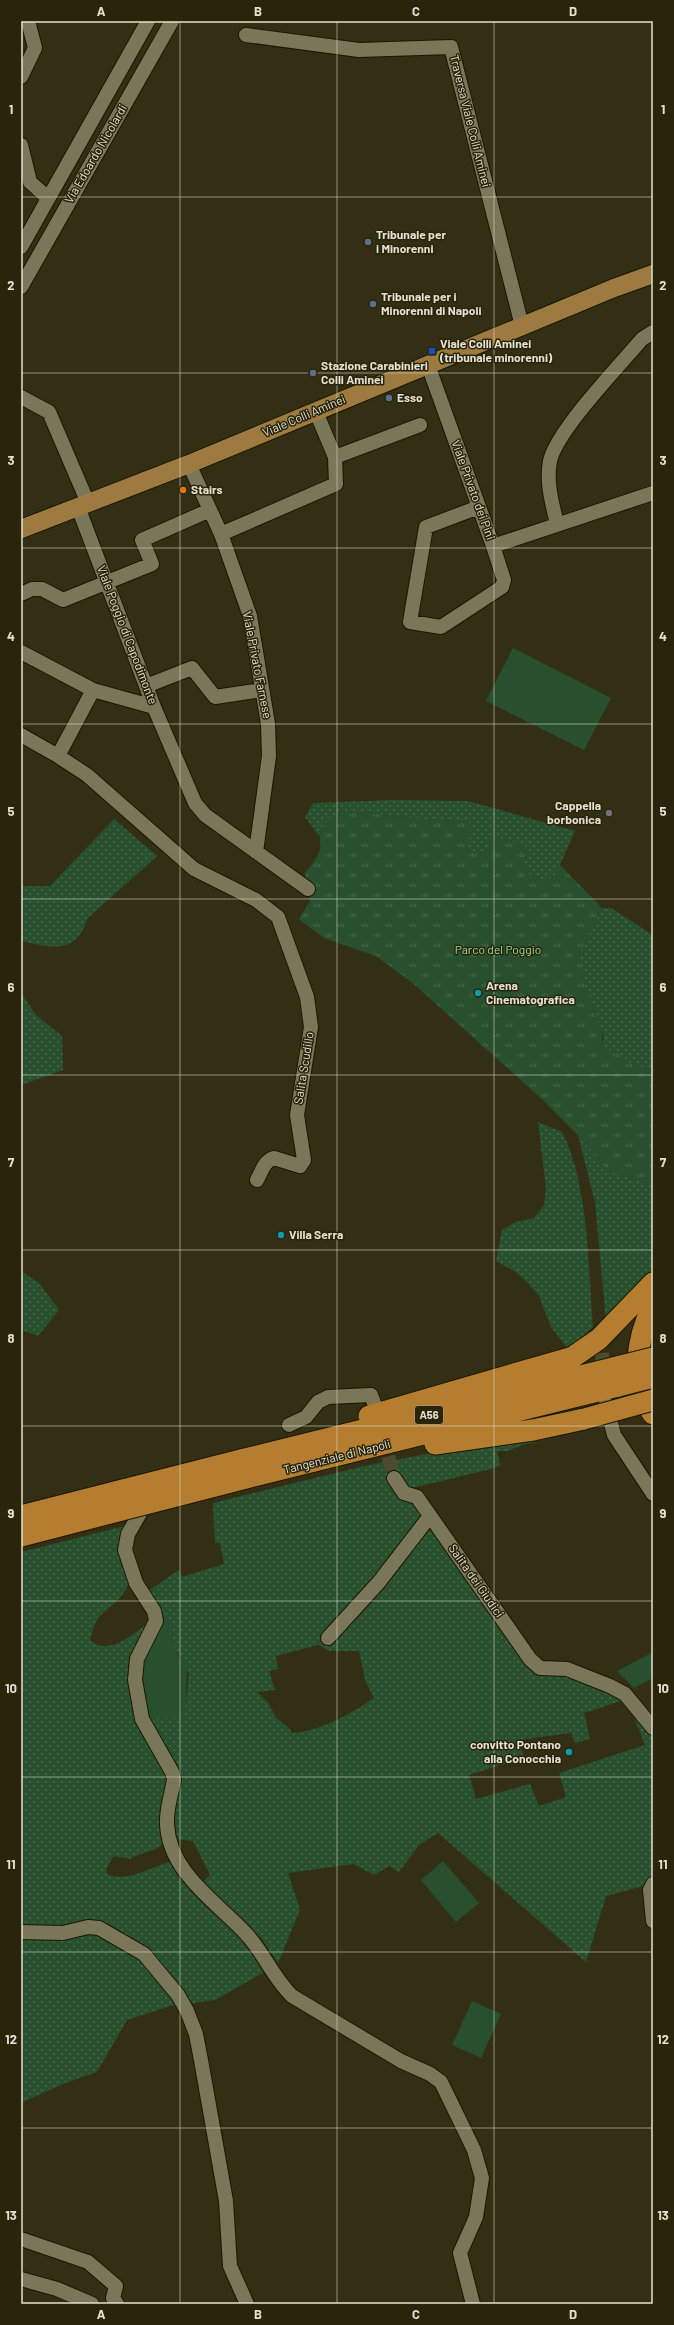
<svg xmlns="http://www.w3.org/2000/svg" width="674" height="2325" font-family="Barlow,sans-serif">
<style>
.grass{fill:url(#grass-dots);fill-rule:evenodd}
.park{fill:url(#park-tufts)}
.garden{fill:#28502f}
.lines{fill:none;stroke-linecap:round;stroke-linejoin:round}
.minor-tunnel{stroke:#4e4a31;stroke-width:14;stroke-dasharray:14 7;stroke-linecap:butt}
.minor-casing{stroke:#1b1700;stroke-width:16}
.major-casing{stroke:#1b1700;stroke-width:20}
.highway-casing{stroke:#1b1700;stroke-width:23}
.minor{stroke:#7a7659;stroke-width:14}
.major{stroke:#9d7a40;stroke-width:18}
.highway{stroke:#b57d2f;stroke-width:21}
.highway-bridge-casing{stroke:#1b1700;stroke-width:23;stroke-linecap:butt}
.highway-bridge{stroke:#b57d2f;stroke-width:21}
.grid{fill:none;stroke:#e4e1d2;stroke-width:1;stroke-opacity:0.55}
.service-dot{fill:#5c6f8a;stroke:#29250b;stroke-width:1.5}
.transit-dot{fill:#1a4fb4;stroke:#29250b;stroke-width:1.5}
.food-dot{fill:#e8710a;stroke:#29250b;stroke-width:1.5}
.worship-dot{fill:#6b7280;stroke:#29250b;stroke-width:1.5}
.culture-dot{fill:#0f9aa8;stroke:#29250b;stroke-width:1.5}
.labels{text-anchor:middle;stroke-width:3;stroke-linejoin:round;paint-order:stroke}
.shield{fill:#29250b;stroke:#aca996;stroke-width:1}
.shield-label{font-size:11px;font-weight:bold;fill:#e4e1d2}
.street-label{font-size:12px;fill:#e4e1d2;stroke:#29250b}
.poi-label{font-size:12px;font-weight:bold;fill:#e4e1d2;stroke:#29250b;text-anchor:start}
.park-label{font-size:12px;fill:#92e09e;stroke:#29250b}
.neatline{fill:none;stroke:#e4e1d2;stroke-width:1.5}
.grid-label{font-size:13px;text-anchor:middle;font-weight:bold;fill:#e4e1d2}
</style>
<defs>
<pattern id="grass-dots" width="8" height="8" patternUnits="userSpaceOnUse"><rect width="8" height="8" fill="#28502f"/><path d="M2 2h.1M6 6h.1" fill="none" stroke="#47694c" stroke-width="1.8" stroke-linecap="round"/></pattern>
<pattern id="park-tufts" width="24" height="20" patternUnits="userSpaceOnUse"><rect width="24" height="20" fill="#28502f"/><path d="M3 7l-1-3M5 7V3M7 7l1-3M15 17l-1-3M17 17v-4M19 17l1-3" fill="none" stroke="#47694c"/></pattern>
</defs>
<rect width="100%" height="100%" fill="#332f15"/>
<path class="grass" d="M394,800L468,801L575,831L555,876L544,881L528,874L524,862L529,847L486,850L478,854L467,851L472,822L395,817L366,812L322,827L319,836L305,817L313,803Z
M114,819L157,856L87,919C76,956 50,947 21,941V886H50Z
M602,908H611L653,935V1070L635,1066L616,1052L601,1049L604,1036L596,1018L592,997L585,988L582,978L579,955Z
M21,993L36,1015L62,1036L63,1070L21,1085Z
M538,1122L562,1132C589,1185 588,1267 593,1327L568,1349L551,1327L539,1296L528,1283L516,1272L496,1261L502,1230L516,1222L534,1218L544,1205L546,1188Z
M578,1135L608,1171L653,1185V1273L606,1321L595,1202Z
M21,1271L39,1283L59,1310L38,1336L21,1330Z
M601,1420L603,1425L522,1445L508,1451H497L500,1465L491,1469L416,1487H406L413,1502L523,1656L538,1675L572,1677L627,1699L584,1713L590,1739L575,1743L571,1733L519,1740L523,1755L513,1757V1761L469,1775L476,1799L530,1784L539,1806L566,1797L559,1773L645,1745L632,1712L635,1710L653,1739V1872L647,1885L606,1896L586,1962L438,1833L419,1845L399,1872L389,1866L374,1875L353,1864L288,1873L300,1910L278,1963L261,1938L203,1882L210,1875L193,1841L174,1839L172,1823L177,1778L149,1723L154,1717L184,1718L189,1674L180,1656L174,1650L172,1628L161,1616L148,1591L179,1570L182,1577L224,1564L220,1543H215L213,1503L360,1467ZM318,1645L330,1651H359L365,1680L374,1698C353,1713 318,1732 292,1733L289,1728L276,1718L268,1703L257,1692L275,1690L269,1671L278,1669L276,1656Z
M129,1525L119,1548L129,1581C126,1597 109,1606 99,1617C94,1623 92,1633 90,1640C110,1658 136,1631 152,1620L132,1676L168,1773L164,1841C158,1852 140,1852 130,1859L114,1856L106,1868L107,1874C126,1883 150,1868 169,1862L244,1940L266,1971L215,2000L170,2006L127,2020L97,2072L65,2083L21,2103V1552Z"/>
<path class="park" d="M366,812L395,817L473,822L467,851L478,854L486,850L491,835L529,847L524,862L528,874L544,881L555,876L560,865L602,908L579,955L585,988L592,997L596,1018L603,1031L601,1049L616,1052L635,1066L653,1070V1185L608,1171L578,1135L543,1100L415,985L376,956L324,938L299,919L310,901L305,873C310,867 316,860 319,852C322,846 319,840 320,834C325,811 347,812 366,812Z"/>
<path class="garden" d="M513,648L611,698L584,750L486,701Z
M161,1616L172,1628L174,1650L187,1666L185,1716L183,1718L154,1717L149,1723L140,1667Z
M653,1652V1678L634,1688L617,1671Z
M443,1861L479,1903L456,1922L421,1880Z
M472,2001L501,2014L481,2058L452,2045Z"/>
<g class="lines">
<path class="minor-tunnel" d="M600,1332L604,1377
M383,1436L394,1478"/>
<defs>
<path id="minor" d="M246,35L359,50L451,47L522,326
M21,77L35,48L28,21
M21,145L30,182L48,198
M21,247L148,21
M21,287L172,21
M428,365L493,546L653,493
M21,397L49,412L88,503
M335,457L420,425
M189,464L221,534L250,616L268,724L269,756L256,852
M78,507L154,707L195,803L205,815L308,889
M479,507L426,527L410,622L441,627L502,587L504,580L493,546
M557,524C552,503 546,482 550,461C557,430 620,365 642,339L653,332
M221,534L336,484L335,457L316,412
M21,594L32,589H42L63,600L152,564L142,540L210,510
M21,652L93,690L154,707
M146,686L192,668L215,697L262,690
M21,735L58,756L87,775L194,869L256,900L278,917L307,997L311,1027L297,1115L304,1160L300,1166L274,1158C264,1161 262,1171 257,1180
M58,756L93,690
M606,1404L614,1435L653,1494
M289,1425L306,1417L318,1402L328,1397L371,1395L374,1403
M394,1478L404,1493L417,1497L530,1659L540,1668L567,1669L610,1686L625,1694L653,1728
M143,1499V1508L128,1534L125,1550L136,1583L154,1611L156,1621L137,1659L135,1680L142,1719L172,1772L174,1779C172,1793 166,1809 167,1824C169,1874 219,1903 249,1937C265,1956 275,1980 292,1996L401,2061L430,2074L441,2082L474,2150L482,2178L476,2217L460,2253L473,2304
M328,1638L379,1582L430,1516
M653,1884L650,1890L653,1921
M21,1932L63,1933L88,1927L99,1928L144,1954L178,1995L187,2011L196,2034L201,2060L226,2201L230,2266L247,2304
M21,2239L88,2262L116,2286L113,2298L117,2304
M21,2279L57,2289L92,2304"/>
<path id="major" d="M21,529L189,464L614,288L653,274"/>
<path id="highway" d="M653,1306C636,1339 630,1382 653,1414
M369,1416L573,1357L599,1339L653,1283
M435,1444L533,1430L584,1419
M241,1460L617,1367
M246,1478L618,1386"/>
</defs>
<use href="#minor" class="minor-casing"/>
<use href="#major" class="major-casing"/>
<use href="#highway" class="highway-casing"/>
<use href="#minor" class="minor"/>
<use href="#major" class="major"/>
<use href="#highway" class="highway"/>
<defs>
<path id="highway-bridge" d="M617,1367L653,1358
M618,1386L653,1377
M584,1419L653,1400
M21,1516L241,1460
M21,1536L246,1478"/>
</defs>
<use href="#highway-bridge" class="highway-bridge-casing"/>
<use href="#highway-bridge" class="highway-bridge"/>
</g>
<path class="grid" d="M180,21V2304M337,21V2304M494,21V2304M21,197H653M21,373H653M21,548H653M21,724H653M21,899H653M21,1075H653M21,1250H653M21,1426H653M21,1601H653M21,1777H653M21,1952H653M21,2128H653"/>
<g class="service-dot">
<circle cx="368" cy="242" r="4"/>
<circle cx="373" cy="304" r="4"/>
<circle cx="313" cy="373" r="4"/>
<circle cx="389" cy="398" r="4"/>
</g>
<rect class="transit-dot" x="428" y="347" width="8" height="8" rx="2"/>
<circle class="food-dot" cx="183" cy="490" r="4"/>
<circle class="worship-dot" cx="609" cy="813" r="4"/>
<g class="culture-dot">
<circle cx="478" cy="993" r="4"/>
<circle cx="281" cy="1235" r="4"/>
<circle cx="569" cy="1752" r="4"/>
</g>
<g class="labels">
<rect class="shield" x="415" y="1406" width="28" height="18" rx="3"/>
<g class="shield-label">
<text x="429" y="1419">A56</text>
</g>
<g class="street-label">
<text transform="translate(470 121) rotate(76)" y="4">Traversa Viale Colli Aminei</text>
<text transform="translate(96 154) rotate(-60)" y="4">Via Edoardo Nicolardi</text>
<text transform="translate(304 416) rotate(-23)" y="4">Viale Colli Aminei</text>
<text transform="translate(473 490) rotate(70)" y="4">Viale Privato dei Pini</text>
<text transform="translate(127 635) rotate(69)" y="4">Viale Poggio di Capodimonte</text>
<text transform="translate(257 665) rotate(79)" y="4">Viale Privato Farnese</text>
<text transform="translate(304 1068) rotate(-81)" y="4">Salita Scudillo</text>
<text transform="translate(337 1457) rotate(-14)" y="4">Tangenziale di Napoli</text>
<text transform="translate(476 1581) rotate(55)" y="4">Salita dei Giudici</text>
</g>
<g class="poi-label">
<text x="376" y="239">Tribunale per<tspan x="376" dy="14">i Minorenni</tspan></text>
<text x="381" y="301">Tribunale per i<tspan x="381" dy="14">Minorenni di Napoli</tspan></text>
<text x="440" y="348">Viale Colli Aminei<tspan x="440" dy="14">(tribunale minorenni)</tspan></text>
<text x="321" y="370">Stazione Carabinieri<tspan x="321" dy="14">Colli Aminei</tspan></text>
<text x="397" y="402">Esso</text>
<text x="191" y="494">Stairs</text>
<text x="601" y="810" text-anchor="end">Cappella<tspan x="601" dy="14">borbonica</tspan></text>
<text x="486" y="990">Arena<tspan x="486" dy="14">Cinematografica</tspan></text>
<text x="289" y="1239">Villa Serra</text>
<text x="561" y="1749" text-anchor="end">convitto Pontano<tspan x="561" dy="14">alla Conocchia</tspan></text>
</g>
<g class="park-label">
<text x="498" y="954">Parco del Poggio</text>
</g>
</g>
<rect width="674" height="2325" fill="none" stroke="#29250b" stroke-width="44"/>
<rect x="22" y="22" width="630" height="2281" class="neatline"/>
<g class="grid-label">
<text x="101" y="16">A</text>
<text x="258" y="16">B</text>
<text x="416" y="16">C</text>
<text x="573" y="16">D</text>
<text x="11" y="114">1</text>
<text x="663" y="114">1</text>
<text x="11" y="290">2</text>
<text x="663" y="290">2</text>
<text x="11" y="465">3</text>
<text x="663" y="465">3</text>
<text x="11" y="641">4</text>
<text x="663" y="641">4</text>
<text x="11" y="816">5</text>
<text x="663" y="816">5</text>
<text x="11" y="992">6</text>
<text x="663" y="992">6</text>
<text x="11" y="1167">7</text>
<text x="663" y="1167">7</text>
<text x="11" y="1343">8</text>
<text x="663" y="1343">8</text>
<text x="11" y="1518">9</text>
<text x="663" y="1518">9</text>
<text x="11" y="1693">10</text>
<text x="663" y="1693">10</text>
<text x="11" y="1869">11</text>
<text x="663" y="1869">11</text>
<text x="11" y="2044">12</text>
<text x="663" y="2044">12</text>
<text x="11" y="2220">13</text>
<text x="663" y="2220">13</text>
<text x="101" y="2319">A</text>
<text x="258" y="2319">B</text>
<text x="416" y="2319">C</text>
<text x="573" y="2319">D</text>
</g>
</svg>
